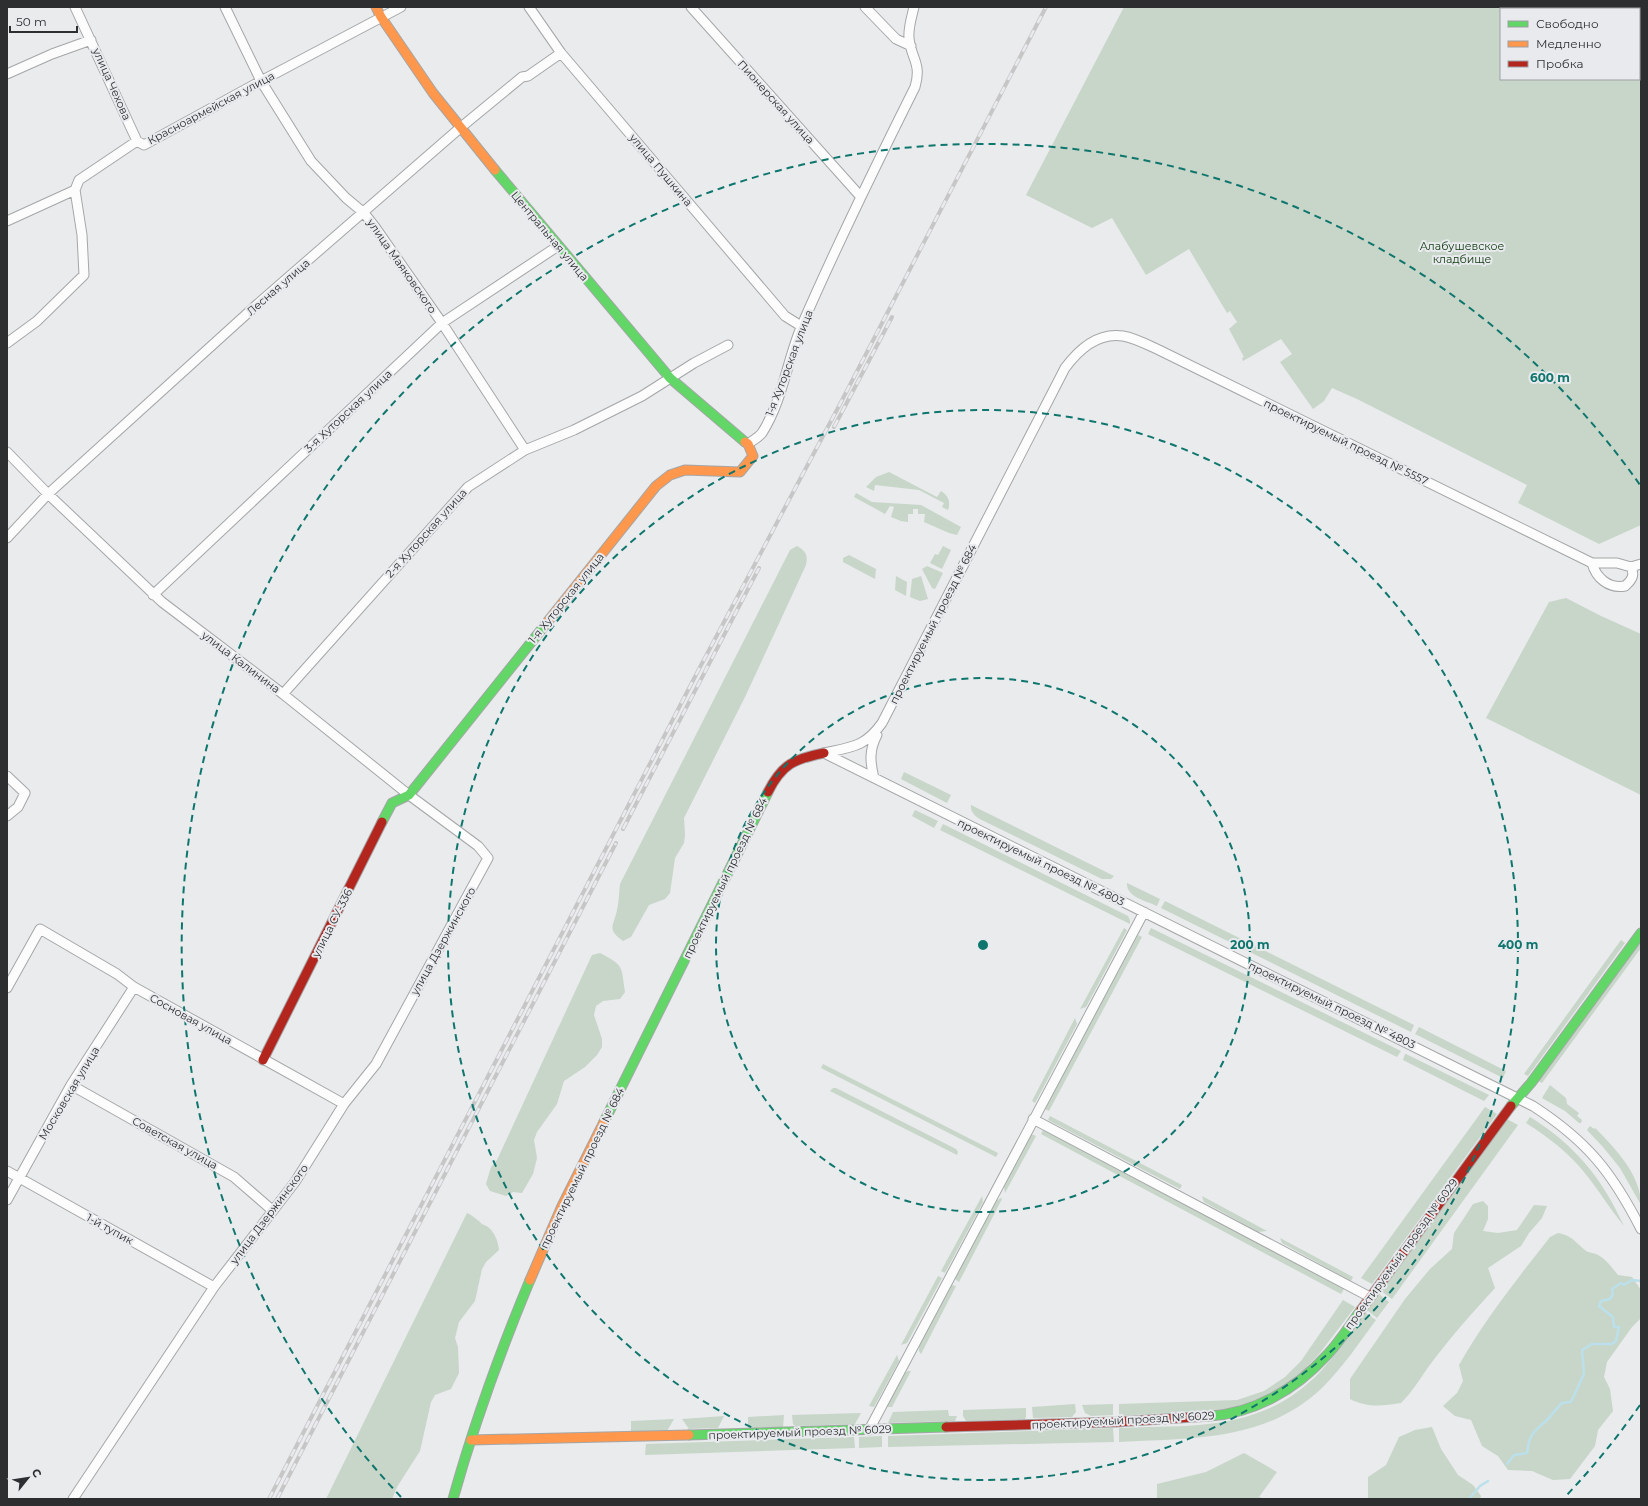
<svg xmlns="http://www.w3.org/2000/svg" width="1648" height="1506" font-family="Montserrat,sans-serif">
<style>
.green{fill:#c7d6c8;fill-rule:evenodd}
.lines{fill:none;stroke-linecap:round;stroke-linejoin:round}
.stream{stroke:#bce0eb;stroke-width:2.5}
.street-casing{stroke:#a4a6a7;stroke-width:11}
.fast-casing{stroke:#a4a6a7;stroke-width:11}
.slow-casing{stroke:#a4a6a7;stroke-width:11}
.jam-casing{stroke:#a4a6a7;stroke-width:11}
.street{stroke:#fcfcfc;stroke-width:9}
.fast{stroke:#63d668;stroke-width:9}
.slow{stroke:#ff974d;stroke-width:9}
.jam{stroke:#b3261e;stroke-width:9}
.rail-casing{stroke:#c6c6c7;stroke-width:4}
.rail{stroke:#e8eaee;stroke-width:2.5;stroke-dasharray:8;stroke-linecap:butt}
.ring{fill:none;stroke:#0f766e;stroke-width:2;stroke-dasharray:7 5}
.labels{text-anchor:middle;stroke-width:4;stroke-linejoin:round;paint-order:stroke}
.street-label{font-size:11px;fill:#2d2e30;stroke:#e8eaee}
.park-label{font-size:11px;fill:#0c380c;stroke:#e8eaee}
.centre{fill:#0f766e;stroke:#e8eaee;stroke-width:2}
.ring-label{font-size:12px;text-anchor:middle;font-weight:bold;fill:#0f766e;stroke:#e8eaee;stroke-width:4;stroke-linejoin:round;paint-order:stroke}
</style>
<rect width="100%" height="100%" fill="#e9ebed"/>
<path class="green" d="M1124,7H1641V525L1599,544L1518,503L1527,485L1357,399L1332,388L1324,401L1313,409L1280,362L1292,354L1281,339L1243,361L1242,358L1244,357L1229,329L1237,322L1230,311L1227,313L1189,249L1146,275L1112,218L1092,228L1026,195ZM1501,9H1639V79H1501Z
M889,472L937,497L941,491C948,495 951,502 948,510L942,507L944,503L919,490L875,485L874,491L866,487L876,477Z
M856,493L872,502L921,505L961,527L957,535L949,533L924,522L925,514H918V509H913V514H908V522L901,521L891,517L894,507L890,506L885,514L854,497Z
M797,546C806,551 808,555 806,565L745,697L684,818L685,835L684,843L675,858L670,893L665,899L649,905L631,937L623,941C606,929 614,926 617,910C619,902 619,893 620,884L790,550Z
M943,546L951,550L942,569L930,563L935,554L938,555Z
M849,555L876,569L875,579L843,562V558Z
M927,566L943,573L935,589L932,588L922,569Z
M896,576L907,582L906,596L895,590Z
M921,576L928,599L920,601L910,597L912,579Z
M1566,598L1601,616L1641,634V795L1486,718L1549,602Z
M904,772L951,795L947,803L901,779Z
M971,805L1114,876L1111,879H1102L990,824C982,820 970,816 971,805Z
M915,810L938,821L934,828L912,816Z
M943,824L1128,916L1130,920V924L940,830Z
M1127,883L1160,899L1157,906C1147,901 1126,897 1127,883Z
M1165,901L1414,1025L1411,1032L1161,908Z
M1124,928L1127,930L1086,1007L1080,1009Z
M1151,928L1401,1051L1397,1057L1148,934Z
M1138,935L1142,937L1049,1111L1045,1109Z
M1621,940L1625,943L1528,1076L1524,1074Z
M1641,941V948L1542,1083L1538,1081Z
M600,953C624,966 621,965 625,992L620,999L603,1001L596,1006L594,1015L602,1039V1047L597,1055L585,1067L564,1081L557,1104L537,1132L534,1140L537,1158L533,1174L522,1193L513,1192L506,1196L490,1191L486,1184L491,1167L497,1160L592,955Z
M1075,1018L1077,1024L1035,1103L1032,1101Z
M1419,1027L1506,1071L1503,1078L1415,1034Z
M1405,1054H1406L1489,1095L1484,1101L1403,1060Z
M823,1064L998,1153L996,1157L821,1068Z
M1550,1085L1566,1098L1567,1104L1579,1113L1577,1116L1582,1120L1581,1123H1579L1565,1111L1542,1098Z
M833,1088H836L956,1149L958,1152L957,1155L830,1091Z
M1485,1107L1497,1114L1372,1284L1361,1278Z
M1050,1116L1182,1185L1180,1189L1048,1120Z
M1530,1117C1575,1145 1602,1178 1624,1226C1610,1209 1598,1189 1584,1172C1568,1152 1548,1137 1526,1123Z
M1507,1119L1518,1125L1392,1299L1381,1291Z
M1590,1126L1594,1129L1595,1128C1615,1148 1641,1175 1641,1205L1620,1168L1603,1147L1587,1130Z
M1043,1130L1344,1289L1341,1294L1041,1134Z
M1031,1134L1036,1136L1005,1193L1004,1186Z
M982,1196L983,1202L945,1273L941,1271Z
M1202,1196L1267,1231L1258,1232L1204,1202Z
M1001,1198L1002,1199L959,1282L955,1279L996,1201Z
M1483,1201L1488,1206V1219L1483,1231L1498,1233L1517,1230L1534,1205L1547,1206L1542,1218L1529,1233L1521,1246L1488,1268L1495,1288C1472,1313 1449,1339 1429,1366C1420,1379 1412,1392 1401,1403C1382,1406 1368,1408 1350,1399V1379L1405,1299L1430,1269L1452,1249L1454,1233L1464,1218L1473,1204Z
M467,1213C473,1216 475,1218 480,1222C482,1225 485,1225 488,1227C495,1233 498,1241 499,1250L486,1262L482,1269L475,1301L459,1322L455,1338L458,1347L459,1373L451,1389L435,1395L431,1402L420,1451L397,1487L392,1499H326Z
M1558,1233C1573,1236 1575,1242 1586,1251C1590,1253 1594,1253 1598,1255C1607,1260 1612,1268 1618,1275L1632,1277L1641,1290V1318L1632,1327L1607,1362L1604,1377L1610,1389L1613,1411L1598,1430L1595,1446L1570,1479L1553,1480L1532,1471L1508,1470L1498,1456L1482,1446L1471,1420L1455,1416L1443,1406L1457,1393L1463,1381L1459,1365C1485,1319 1518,1278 1550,1237Z
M1280,1238L1353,1277L1351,1281L1282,1243Z
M938,1276L942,1278L907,1343L901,1345Z
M952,1285L956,1286L921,1354L919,1351V1347Z
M1379,1294L1389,1302L1377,1318L1367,1310Z
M1343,1300L1355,1307L1320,1353L1305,1369L1282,1387L1257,1400L1227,1409L1119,1416V1404L1237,1400L1264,1391L1285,1377L1301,1361Z
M1366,1313L1376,1320C1359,1343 1343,1367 1323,1387C1266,1442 1192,1438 1119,1442V1428C1195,1425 1263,1432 1321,1371C1337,1353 1351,1332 1366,1313Z
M897,1355L899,1361L874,1407L869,1406Z
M908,1371H911L892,1407H887L905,1373Z
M1075,1404L1076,1412L1072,1417L1033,1418L1032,1407Z
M1113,1404V1415L1091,1416L1085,1413L1082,1405Z
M1026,1408V1417L1025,1419L966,1421L963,1416V1410Z
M948,1410L949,1416H957L955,1421L888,1423L893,1412Z
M861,1413L855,1424L795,1426L793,1424L792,1415Z
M784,1415L783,1427L748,1428V1417Z
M724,1416L718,1428L689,1429L682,1419Z
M674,1419L667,1431H631V1421Z
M1432,1427L1441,1449L1458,1475L1473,1485L1481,1496L1480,1499H1368V1477L1386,1465L1399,1437L1415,1430Z
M1113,1428L1114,1442L888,1447V1436Z
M882,1436V1447L859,1448V1437Z
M854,1437L855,1448L645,1455L646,1444Z
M1244,1453L1277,1472L1259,1497L1266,1499H1157V1484L1206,1472Z"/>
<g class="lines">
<path class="stream" d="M1507,1464L1514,1455L1527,1453C1529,1433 1535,1431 1549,1418C1553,1413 1557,1408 1562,1403L1571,1402L1584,1374L1582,1350L1592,1344H1612L1616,1341L1619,1327H1614L1613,1317L1599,1306L1601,1301L1610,1299L1613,1294L1612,1289L1621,1283L1624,1285L1632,1280L1641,1281
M1469,1499L1480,1486L1488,1481"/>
<defs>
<path id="street" d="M75,7L137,141
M225,7L261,81L311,161L346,198L364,213L375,227L442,323L525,450
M529,7L561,53L785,316L801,326
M691,7L861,197
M865,7L896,39L911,46
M7,74L52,54L91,40
M7,221L75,190L79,180L137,141L144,145L261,81L401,7
M7,343L37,321L84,275L82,235L75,190
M748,444C752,441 759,437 762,433C783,400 787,360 802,325C837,244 876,165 915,87C922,63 911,59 909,38C908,28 912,16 914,7
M7,452L48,494L162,602L283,694L409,795L478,846L488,858L376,1064L344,1104L295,1182L214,1287L73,1499
M7,538L48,494L261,301L460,128L522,77L528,76L561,53
M1631,567L1641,564
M153,595L442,323L558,246
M283,694L468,487L525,450L574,430L642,396L694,363L728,345
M824,753C852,747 865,747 882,723L1065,368C1079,349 1098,332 1123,336C1135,338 1148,345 1159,350L1592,563H1617L1631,567C1635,575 1632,580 1625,586C1609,589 1596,578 1592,563
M824,753L1533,1106C1587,1141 1612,1172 1641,1229
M7,776L25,793L18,807L7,816
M874,778C870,762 869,750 877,735
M7,988L40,929L117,974L134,987L344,1104
M71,1085L234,1177L272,1210
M1033,1119L1370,1297
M7,1171L214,1287
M7,1200L71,1085L134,987
M869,1430L1144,912"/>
<path id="fast" d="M495,170L670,378L745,442
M382,822L392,803L409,795L545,625
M1511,1106L1531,1083L1641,933
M604,1122L768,792
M1210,1416C1255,1413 1296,1389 1326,1356C1339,1343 1350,1325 1361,1310
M689,1435L946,1427
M453,1499C474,1424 500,1352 530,1280"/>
<path id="slow" d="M376,7L381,17L433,93L495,170
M545,625L656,486L670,475L685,470L740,472L753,456L748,444L745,442
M530,1280L562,1206L604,1122
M471,1440L689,1435"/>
<path id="jam" d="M768,792C782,764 794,759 824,753
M263,1060L382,822
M1361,1310L1511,1106
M946,1427L1116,1422L1210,1416"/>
</defs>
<use href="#street" class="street-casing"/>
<use href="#fast" class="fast-casing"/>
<use href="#slow" class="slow-casing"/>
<use href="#jam" class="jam-casing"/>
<use href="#street" class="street"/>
<use href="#fast" class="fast"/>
<use href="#slow" class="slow"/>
<use href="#jam" class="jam"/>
<defs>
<path id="rail" d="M834,427L892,317
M623,829L759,568
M269,1499L699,669L839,406L1046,7
M277,1499L616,843"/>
</defs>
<use href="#rail" class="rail-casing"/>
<use href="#rail" class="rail"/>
</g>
<g class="ring">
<circle cx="983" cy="945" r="267"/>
<circle cx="983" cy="945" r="535"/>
<path d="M1640 1405A802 802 0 0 1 1565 1497M401 1497A802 802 0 1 1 1640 485"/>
</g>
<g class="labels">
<g class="street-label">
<text transform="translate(112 84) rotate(66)" y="4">улица Чехова</text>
<text transform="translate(776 102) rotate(48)" y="4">Пионерская улица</text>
<text transform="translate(211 108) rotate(-28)" y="4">Красноармейская улица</text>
<text transform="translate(661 170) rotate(50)" y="4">улица Пушкина</text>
<text transform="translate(550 236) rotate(50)" y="4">Центральная улица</text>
<text transform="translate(402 266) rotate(55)" y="4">улица Маяковского</text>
<text transform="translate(278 287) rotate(-41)" y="4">Лесная улица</text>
<text transform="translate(789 363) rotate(-69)" y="4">1-я Хуторская улица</text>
<text transform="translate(348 411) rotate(-43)" y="4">3-я Хуторская улица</text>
<text transform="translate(1346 442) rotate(26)" y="4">проектируемый проезд № 5557</text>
<text transform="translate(426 533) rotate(-48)" y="4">2-я Хуторская улица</text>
<text transform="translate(566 598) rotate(-51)" y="4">1-я Хуторская улица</text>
<text transform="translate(933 624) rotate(-63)" y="4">проектируемый проезд № 684</text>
<text transform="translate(241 662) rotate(37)" y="4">улица Калинина</text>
<text transform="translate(1041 862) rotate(26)" y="4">проектируемый проезд № 4803</text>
<text transform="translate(725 878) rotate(-64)" y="4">проектируемый проезд № 684</text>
<text transform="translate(332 923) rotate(-63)" y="4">улица СУ-336</text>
<text transform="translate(443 941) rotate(-61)" y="4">улица Дзержинского</text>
<text transform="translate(1332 1005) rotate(26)" y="4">проектируемый проезд № 4803</text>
<text transform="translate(191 1019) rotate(29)" y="4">Сосновая улица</text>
<text transform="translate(69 1093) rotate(-59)" y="4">Московская улица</text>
<text transform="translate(175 1143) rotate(29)" y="4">Советская улица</text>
<text transform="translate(582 1168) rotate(-64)" y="4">проектируемый проезд № 684</text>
<text transform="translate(269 1214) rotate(-53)" y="4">улица Дзержинского</text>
<text transform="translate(110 1229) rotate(29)" y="4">1-й тупик</text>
<text transform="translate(1401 1254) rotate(-54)" y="4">проектируемый проезд № 6029</text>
<text transform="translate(1123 1420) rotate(-3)" y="4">проектируемый проезд № 6029</text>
<text transform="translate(800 1432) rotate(-2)" y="4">проектируемый проезд № 6029</text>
</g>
<g class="park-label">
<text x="1462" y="250">Алабушевское<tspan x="1462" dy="13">кладбище</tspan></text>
</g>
</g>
<circle cx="983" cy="945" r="6" class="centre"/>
<g class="ring-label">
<text x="1550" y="382">600 m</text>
<text x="1250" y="949">200 m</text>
<text x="1518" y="949">400 m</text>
</g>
<rect width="1648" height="1506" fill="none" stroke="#2d2e30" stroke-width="16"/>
<rect x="1500" y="8" width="140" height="72" fill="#e8eaee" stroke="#9d9fa2"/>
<rect x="1508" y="21" width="20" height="6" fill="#63d668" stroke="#9d9fa2"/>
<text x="1536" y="28" font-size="12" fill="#2d2e30">Свободно</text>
<rect x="1508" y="41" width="20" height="6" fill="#ff974d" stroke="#9d9fa2"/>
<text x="1536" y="48" font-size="12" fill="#2d2e30">Медленно</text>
<rect x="1508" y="61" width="20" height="6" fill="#b3261e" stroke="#9d9fa2"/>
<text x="1536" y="68" font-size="12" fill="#2d2e30">Пробка</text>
<g transform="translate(28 1478) rotate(60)" stroke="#e8eaee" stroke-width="3" paint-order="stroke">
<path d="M0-3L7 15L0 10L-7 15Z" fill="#2d2e30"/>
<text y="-6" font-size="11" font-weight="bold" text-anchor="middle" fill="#2d2e30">С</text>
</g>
<path d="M10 26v6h67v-6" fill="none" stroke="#2d2e30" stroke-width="2"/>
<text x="16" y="26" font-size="12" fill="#2d2e30" stroke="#e8eaee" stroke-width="3" paint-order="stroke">50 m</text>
</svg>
